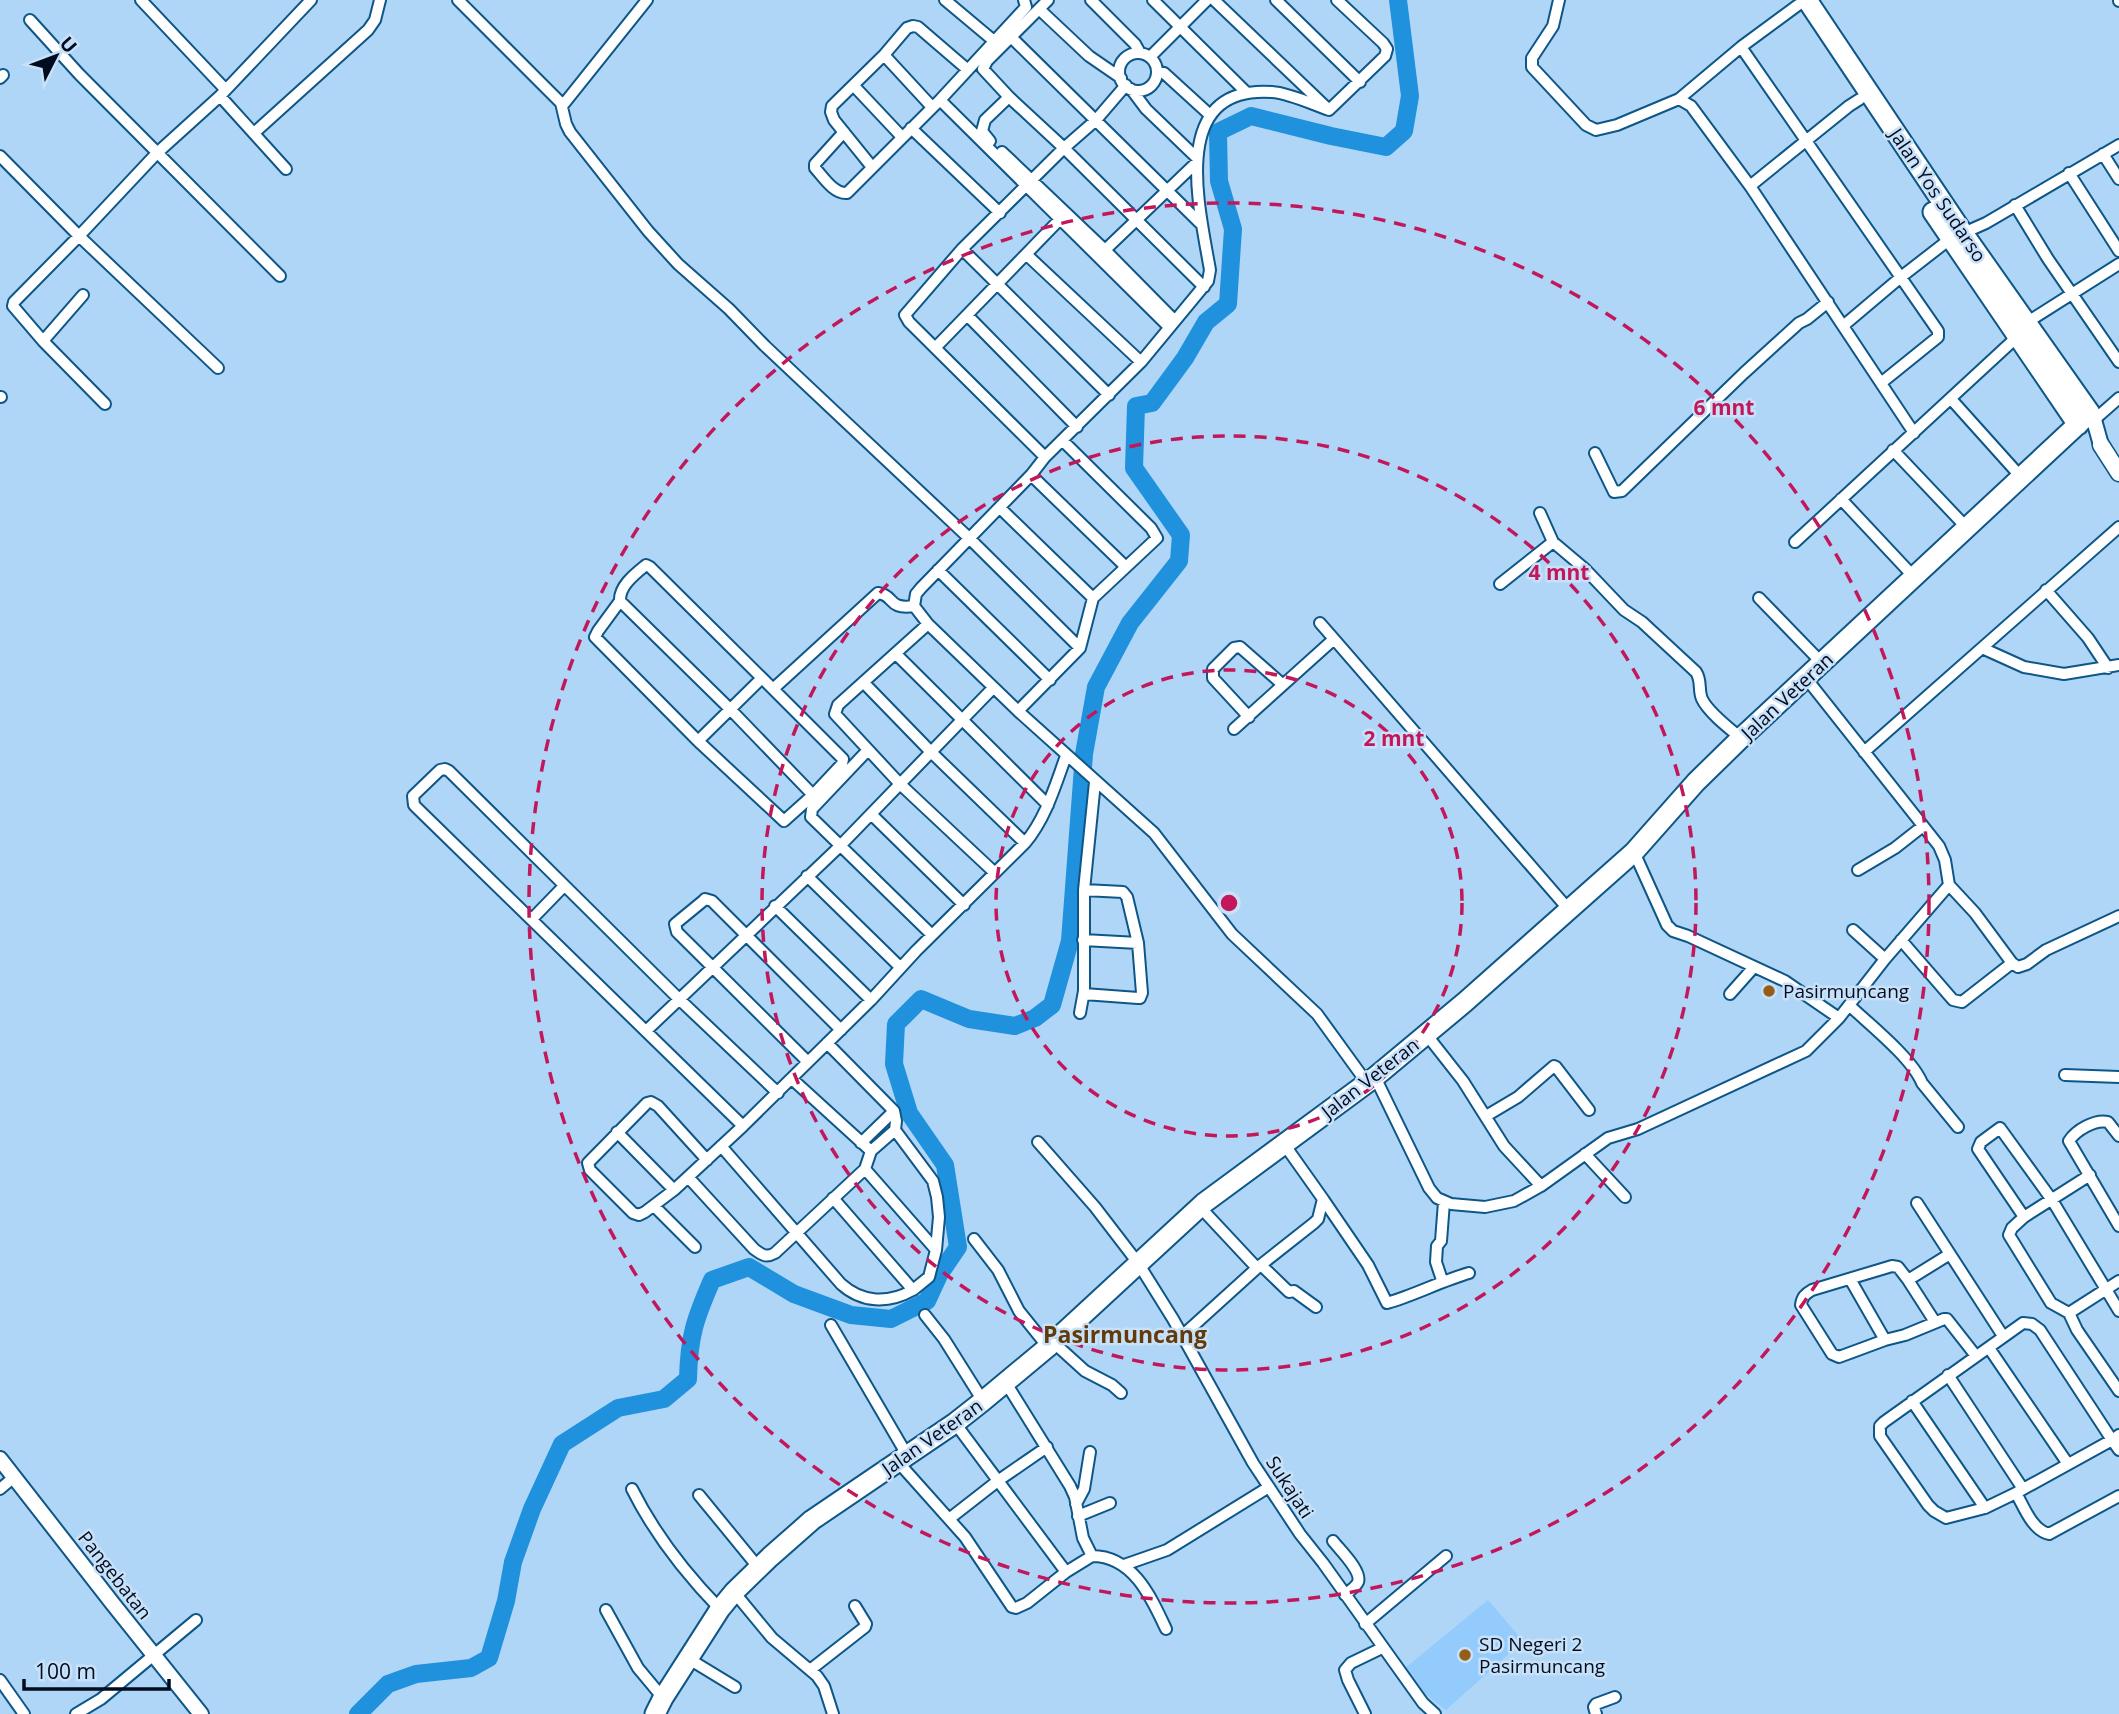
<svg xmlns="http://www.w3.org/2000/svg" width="2119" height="1714" font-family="'Open Sans',sans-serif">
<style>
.built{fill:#92cbfc}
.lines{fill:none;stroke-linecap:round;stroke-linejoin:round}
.river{stroke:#2091dd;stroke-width:18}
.street-casing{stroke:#0d5687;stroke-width:14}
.secondary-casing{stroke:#0d5687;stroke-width:18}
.primary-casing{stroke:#0d5687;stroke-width:19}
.highway-casing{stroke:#0d5687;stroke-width:23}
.street{stroke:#fff;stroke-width:10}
.secondary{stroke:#fff;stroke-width:14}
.primary{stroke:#fff;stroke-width:16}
.highway{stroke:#fff;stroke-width:19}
.ring{fill:none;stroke:#c2185b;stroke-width:3.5;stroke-dasharray:12 9}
.poi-dot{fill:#965d1a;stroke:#c8e1f8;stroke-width:2.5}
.labels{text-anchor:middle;stroke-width:5;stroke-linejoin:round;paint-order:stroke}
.street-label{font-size:19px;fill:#000c1f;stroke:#c8e1f8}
.poi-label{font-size:19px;fill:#000c1f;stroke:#c8e1f8;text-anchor:start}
.quarter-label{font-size:23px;font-weight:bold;fill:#623b0c;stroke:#c8e1f8}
.centre{fill:#c2185b;stroke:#c8e1f8;stroke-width:3.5}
.ring-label{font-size:21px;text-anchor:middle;font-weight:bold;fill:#c2185b;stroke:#c8e1f8;stroke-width:5;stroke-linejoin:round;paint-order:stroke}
</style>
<rect width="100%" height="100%" fill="#afd6f7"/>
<path class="built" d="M1488,1600L1523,1641L1446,1710L1422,1692L1404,1669Z"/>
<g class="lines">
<path class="river" d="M358,1714L388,1684L416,1674L471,1668L489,1658L506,1601L513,1562L532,1509L562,1444L618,1408L664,1399L688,1379C689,1336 695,1319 712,1280L749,1267L794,1294L851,1315L891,1319L927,1301L939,1275L958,1247L945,1165L909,1113L894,1064L896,1024L921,999L969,1019L1015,1026L1035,1018L1052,1005L1070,941L1084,754L1096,687L1130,623L1179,561L1181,535L1134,468L1136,406L1152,403L1185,358L1206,322L1228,304L1233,229L1219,181L1218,132L1251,116L1331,136L1386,147L1404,131L1410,96L1398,0"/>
<defs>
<path id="street" d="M141,0L225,89
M458,0L561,103L566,124L570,132L648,231L678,264L729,309L765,346L969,538L1080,648
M945,0L994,41
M1048,0L987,61L983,69L1009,97L1064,148L1204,287
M1091,0L1135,44L1140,53
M1153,0L1246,92
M1214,0L1326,107
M1276,0L1360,82
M1337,0L1383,43L1387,49L1385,56L1329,110C1312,104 1289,93 1272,92C1168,85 1199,206 1210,270L1208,281L1141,362L1045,457L1031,475L921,588L916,594L914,606L928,624L1018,711L1154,833L1232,934L1317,1014L1367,1083
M1559,0L1553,26L1532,58V67L1586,125L1596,130L1617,125L1679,99L1691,106L1750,186L1914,433
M2119,0V1
M1039,9L1089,56L1121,78
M30,20L79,74L280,276
M1011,37L1202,225
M1741,47L1938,331V337L1881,383
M1119 72a19 19 0 1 1 38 0a19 19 0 1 1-38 0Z
M884,55L932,107
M1150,57L1207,0
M1157,71L1164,73L1210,115
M0,78L3,75
M854,86L902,137
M1131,89L1146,109L1197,158
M220,96L286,169
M1679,99L1741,47L1798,5
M940,100L1169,327
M563,105L647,0
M911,128L1000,213
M844,132L815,164V168C824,178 834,194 847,193L940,100L1026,7L1024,0
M254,133L368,30L375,20L380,0
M990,141L982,131L985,120L1009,97
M1002,152L1105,250L1175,321
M2103,154L2119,179
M0,156L79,236L157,153L220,96L311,0
M872,167L834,120L831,112L832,106L884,55L907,28L913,26L918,27L968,70
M2069,173L2119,251
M1750,186L1849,106L1860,99
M2015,205L2048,259L2119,362
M962,249L1109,395
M1105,250L1196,163
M1027,255L1141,362
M968,316L1077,427
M2026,323L2119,264
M1843,326L1901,277L1950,239L1986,223L2119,145
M43,341L83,295
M935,348L1065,214
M0,397H1
M1951,399L2021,477
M105,404L43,341L13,306L14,302L79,236L218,368
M2094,420L2119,398
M1893,450L1967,528
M1595,453L1614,492L1622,491L1744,373L1799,323L1807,319L1828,302
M1045,457L909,322L905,315L962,249L1064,148L1096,120L1126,85
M1031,475L1126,567
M1841,499L1914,577
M1000,508L1093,598
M1540,513L1553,542L1585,569L1624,610L1642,622L1696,672C1702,681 1698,690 1702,699C1708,712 1730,729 1741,738
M1795,542L2018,336
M938,570L1050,680
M1500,584L1553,542
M2046,590L2088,638L2108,668
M1759,598L1822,663
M620,601L731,710L813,795
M928,624L838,705L835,714L900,784L995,873
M1334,639L1570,911
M1982,648L2024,667L2064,674L2119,665
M896,654L1048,805
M762,678L650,567L646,565C635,574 619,586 620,601L598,631L595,637L698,741L784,821L813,795L842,764L843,759L773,689
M1806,678L1939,846L1945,860L1949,885L1975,913L2012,963L2018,967L2027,964L2046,950L2119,916
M864,683L931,752L1025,843
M1018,711L1080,648L1093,598L1157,538L1151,528L1063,441
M1249,717L1213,678V669L1234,648L1240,647L1282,684
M1234,729L1334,639L1320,623
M698,741L762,678L773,689L878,593C895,595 887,610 914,606
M867,751L812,809L811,817L932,935
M1864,752L2119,527
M871,814L964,905
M1634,852L1667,925L1673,931L1688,936L1785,981L1839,1018
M1858,870L1895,848L1923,826
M807,876L900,967
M775,906L871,1000
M532,919L564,886
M1853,930L1885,959
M1083,940L1138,943
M1901,940L1953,1000L1962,1002L2012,963
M1084,994L1138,998H1140L1142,993L1138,943L1127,897L1123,892L1084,890
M1730,994L1754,967
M1849,1005C1869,1024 1912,1058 1922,1083L1958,1127
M1080,1013L1084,991V890L1095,782
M646,1031L839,847L993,688
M1426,1034L1463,1081L1504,1146L1541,1186
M827,1043L894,1111L896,1121L895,1130L933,1181L937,1197L939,1217L936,1250L929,1277L913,1290L833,1198
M808,1062L677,932L675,924L703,901L705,899L712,901L841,1030
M2065,1075L2119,1077
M1375,1077L1429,1188L1437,1198L1451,1204L1485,1207L1514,1201L1541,1186L1608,1138L1638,1129L1806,1051L1839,1018L1885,959L1949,885
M778,1093L680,1000L449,771L445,769L440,770L413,796L414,805L418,809L743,1126L871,1000L916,951L1025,843C1046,818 1055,786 1066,756
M1486,1116L1518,1097L1554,1066L1556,1067L1589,1110
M617,1132L674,1190L743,1126
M2119,1136L2108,1122C2095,1119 2076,1130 2069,1141L2119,1226
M1038,1142L1095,1207L1138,1263L1173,1319L1253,1463L1300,1534L1323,1563L1423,1703L1435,1714
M861,1143L894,1111
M721,1146L841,1284C862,1303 888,1304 913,1290
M871,1151L895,1130
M1585,1154L1625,1197
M865,1169L936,1250
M2090,1175L2024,1217L2012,1228L2009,1235L2051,1303L2069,1313L2077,1330L2119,1391
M688,1177L754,1249C762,1255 766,1258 775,1253L865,1169L871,1151L792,1079
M674,1190L645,1212L639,1215L633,1213L590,1170L588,1163L647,1103L651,1102L658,1106L707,1160
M1323,1199L1368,1265L1387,1303C1415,1295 1441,1281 1469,1273
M1917,1203L2003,1336
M655,1207L695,1247
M1200,1207L1257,1268
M2024,1217L1978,1149L1981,1142L2000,1128L2052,1200L2119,1311
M974,1239L998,1270L1019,1311L1048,1347
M1261,1265L1289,1292L1294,1291L1316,1307
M1850,1279L1885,1340L1839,1357L1832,1354L1801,1305C1802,1297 1805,1294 1812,1290L1892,1266L1898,1267L1908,1280L1950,1254
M1442,1280L1436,1262L1437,1246L1441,1241L1444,1202
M1908,1280L1935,1322
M2069,1313L2119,1281
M925,1315L944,1339L983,1401
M831,1325L907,1455
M1182,1336L1257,1268L1314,1223L1318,1219L1323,1199L1284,1144
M1885,1340L1905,1335L1944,1319H1947L1976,1356
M1053,1342L1085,1371L1112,1385L1121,1393
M1989,1348L2068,1464
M1948,1375L2023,1489
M1006,1383L1070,1486L1075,1497L1083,1538L1092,1556
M1912,1401L1985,1508
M2119,1435L2112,1440L2016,1493L1985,1508L1946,1518L1934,1511L1928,1505L1880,1436V1426L1884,1422L2023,1323L2032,1324L2040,1330L2112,1440L2119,1450
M898,1462L965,1537L1012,1607L1016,1608L1027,1603L1066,1572L955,1423
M0,1489L13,1478
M632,1489C655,1535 684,1572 720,1609
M2016,1493C2024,1507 2032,1530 2049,1534L2119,1496
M699,1495L758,1567
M1076,1504L1084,1489L1090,1452
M1078,1516L1110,1503
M949,1519L999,1480L1047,1447
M1333,1541C1340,1550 1362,1571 1358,1582C1356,1587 1349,1591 1345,1595
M1124,1565L1167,1550L1269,1487
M1066,1572L1092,1556C1133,1556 1151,1597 1166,1629
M734,1592L772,1638L817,1676L824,1686L833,1714
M606,1610L638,1668L663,1698
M1365,1624L1446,1556
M689,1659L735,1687
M810,1670L865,1627L866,1624L855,1606
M0,1680L24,1714
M76,1714L101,1699L196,1620
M1365,1714L1348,1680L1345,1670L1351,1663L1382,1648
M1596,1714L1594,1707L1596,1704L1615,1697"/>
<path id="secondary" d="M2090,413L2094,420L2101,445
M0,1459L113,1604L201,1714"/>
<path id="primary" d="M2101,445L2119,473"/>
<path id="highway" d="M1933,212L2078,425
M655,1714L663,1698L720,1609L734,1592L770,1557L812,1520L955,1423L983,1401L1048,1347L1204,1203L1375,1077L1465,1002L1634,852L1696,782L1741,738L2090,413L1963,233L1807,0"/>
</defs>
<use href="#street" class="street-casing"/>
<use href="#secondary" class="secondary-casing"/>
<use href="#primary" class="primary-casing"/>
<use href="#highway" class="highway-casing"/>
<use href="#street" class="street"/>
<use href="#secondary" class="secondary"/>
<use href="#primary" class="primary"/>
<use href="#highway" class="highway"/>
</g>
<g class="ring">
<circle cx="1229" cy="903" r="233"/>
<circle cx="1229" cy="903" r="467"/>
<circle cx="1229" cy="903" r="700"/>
</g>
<g class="poi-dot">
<circle cx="1769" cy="991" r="7"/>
<circle cx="1465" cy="1655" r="7"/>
</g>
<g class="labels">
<g class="street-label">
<text transform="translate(1938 195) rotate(56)" y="7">Jalan Yos Sudarso</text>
<text transform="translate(1787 696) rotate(-43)" y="7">Jalan Veteran</text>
<text transform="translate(1370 1078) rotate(-38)" y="7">Jalan Veteran</text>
<text transform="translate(932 1437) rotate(-35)" y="7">Jalan Veteran</text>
<text transform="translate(1290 1487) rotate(57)" y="7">Sukajati</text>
<text transform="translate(115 1575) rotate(52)" y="7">Pangebatan</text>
</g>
<g class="poi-label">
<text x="1783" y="998">Pasirmuncang</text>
<text x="1479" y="1651">SD Negeri 2<tspan x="1479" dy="22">Pasirmuncang</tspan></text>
</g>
<g class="quarter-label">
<text x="1125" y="1343">Pasirmuncang</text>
</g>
</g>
<circle cx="1229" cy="903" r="10" class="centre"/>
<g class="ring-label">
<text x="1724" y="415">6 mnt</text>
<text x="1559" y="580">4 mnt</text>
<text x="1394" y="746">2 mnt</text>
</g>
<g transform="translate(56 56) rotate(48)" stroke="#c8e1f8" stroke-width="5" paint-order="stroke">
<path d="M0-5L12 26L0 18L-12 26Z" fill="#000c1f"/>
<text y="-10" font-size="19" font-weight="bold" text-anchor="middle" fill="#000c1f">U</text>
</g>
<path d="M24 1679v10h145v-10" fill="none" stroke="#000c1f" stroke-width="3.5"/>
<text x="35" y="1679" font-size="21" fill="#000c1f" stroke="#c8e1f8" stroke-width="5" paint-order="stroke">100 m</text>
</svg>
